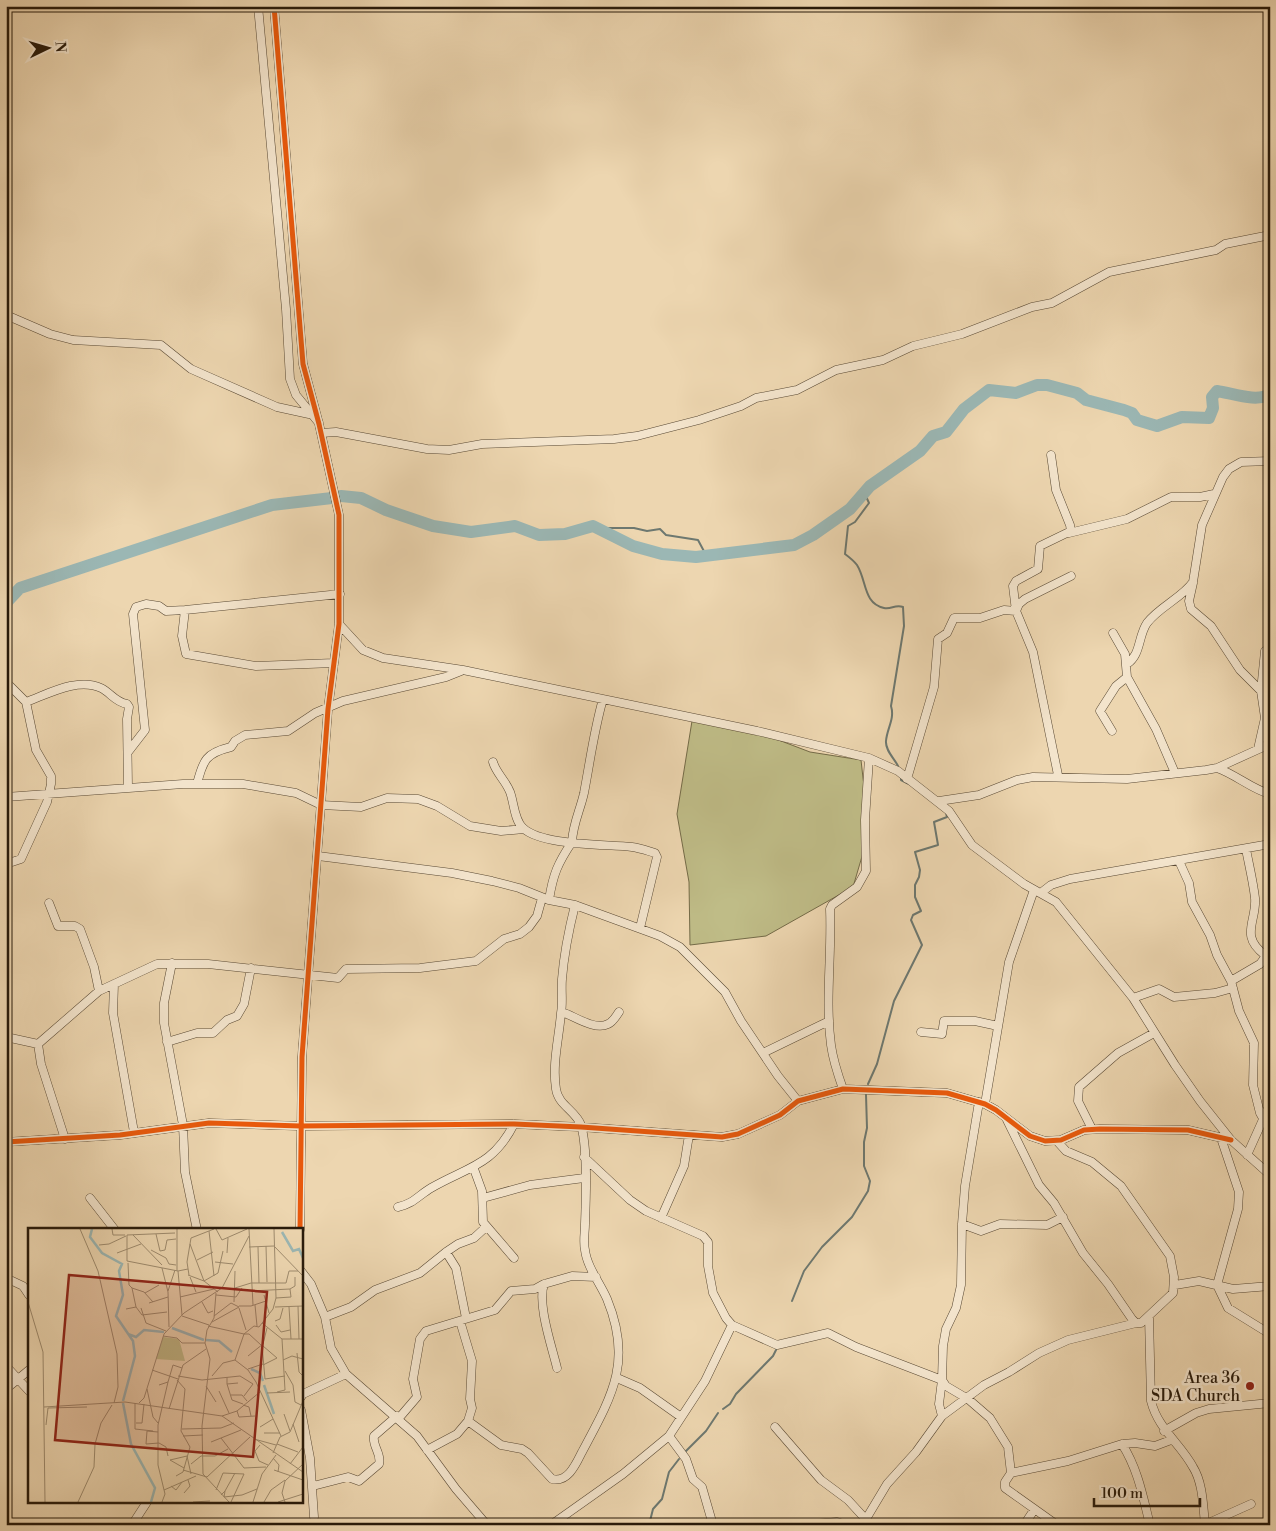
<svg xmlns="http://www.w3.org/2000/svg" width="1276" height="1531" font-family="'Libre Bodoni',serif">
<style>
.green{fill:#bfbc87;stroke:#746b48}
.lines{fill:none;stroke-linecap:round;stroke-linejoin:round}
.stream{stroke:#6d7870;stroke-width:2}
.river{stroke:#9bb7b4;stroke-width:12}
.minor-casing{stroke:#594934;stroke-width:9}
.minor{stroke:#f3e4cc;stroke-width:8}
.cycleway-casing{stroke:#f3e4cc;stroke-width:8}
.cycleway{stroke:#e8590c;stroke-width:5}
.poi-dot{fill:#8f2418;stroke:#f3e4cc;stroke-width:2}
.labels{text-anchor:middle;stroke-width:5;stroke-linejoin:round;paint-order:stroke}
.poi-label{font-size:16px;fill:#281a0a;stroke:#f3e4cc;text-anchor:end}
.inset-river{fill:none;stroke:#9bb7b4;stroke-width:2.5}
.inset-road{fill:none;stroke:#9e8b6e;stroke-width:1}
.view{fill:#8f2418;fill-opacity:0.15;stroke:#8f2418;stroke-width:2.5}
.inset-edge{fill:none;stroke:#281a0a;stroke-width:2.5}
</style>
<rect width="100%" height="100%" fill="#edd6b0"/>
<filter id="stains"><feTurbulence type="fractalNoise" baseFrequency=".004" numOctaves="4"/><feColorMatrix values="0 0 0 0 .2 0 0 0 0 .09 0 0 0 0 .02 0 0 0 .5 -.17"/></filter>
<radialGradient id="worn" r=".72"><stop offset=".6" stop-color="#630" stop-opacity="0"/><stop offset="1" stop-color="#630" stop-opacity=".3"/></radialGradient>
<path class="green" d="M692,721L768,736L810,752L861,760L864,787L863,853L853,887L766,936L690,945L689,882L677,814Z"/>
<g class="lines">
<path class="stream" d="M864,492L869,503L855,522L848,526L845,554C849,557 854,561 857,565C867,581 863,603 884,608C891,610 895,604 903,607L904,626L891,706C895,719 887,728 886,741C885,751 896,760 899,768
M596,528H634L647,531L660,529L666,535L698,540L706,555
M901,776V780L909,784
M868,1084L877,1064L894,1001L922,945L911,920L913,915L921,911L915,897V885L919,877L920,870L915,852L938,845L934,822L947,817L946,813
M792,1301L804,1271L822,1247L852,1217L868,1191L870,1181L864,1166V1142L867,1128L866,1095
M723,1409L730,1404L736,1394L773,1356L776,1350
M686,1451L706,1431L718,1413
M649,1525L653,1509L662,1499L669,1472L679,1459"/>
<path class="river" d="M341,496L361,498L386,510L433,526L471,532L515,526L539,535L565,534L593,526L633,546L662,554L696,557L794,545L813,535L850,509L870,486L920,451L933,436L946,432L964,409L989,390L1016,393L1037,385H1047L1077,393L1086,400L1124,410L1132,413L1137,420L1157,426L1182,417L1209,418L1213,408L1212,397L1217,391C1232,393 1257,403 1270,394
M6,603L20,588L272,505L332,498"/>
<defs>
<path id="minor" d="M258,6L286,309L290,379L296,395L319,423
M274,6L303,364L319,424L339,515V624L328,709L302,1057L300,1230
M6,315L50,334L73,340L161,345L191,369L277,407L309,414
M321,433L336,432L427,449L449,450L482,444L614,439L637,436L699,420L741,406L756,398L797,390L836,370L883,360L913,346L962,334L1032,307L1052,303L1109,272L1216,250L1225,244L1270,235
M1051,455L1056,490L1070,525L1071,531L1040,546L1038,569L1016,581L1013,586L1016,611L1033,652L1058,775
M1069,533L1127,519L1171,497H1200L1214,494
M1193,583L1189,601L1191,609L1211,626L1240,670L1261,691
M185,610L182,636L186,654L256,666L334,663
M1016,611L1019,604L1025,599L1071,576
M339,624L363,650L383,658L463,670L757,731L869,758L898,771L949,811L972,845L1024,884L1056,902L1133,998L1175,1065L1200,1101L1231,1140L1270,1175
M1113,633L1125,654L1127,677L1156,729L1175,773
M1127,664C1141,655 1138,636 1147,623C1159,607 1183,597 1193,582L1202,525L1223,477L1229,469L1241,462L1270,461
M6,682L26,702
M1112,731L1100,711L1116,686L1127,677
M1258,749L1265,718L1261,691L1265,651
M128,752L145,730L133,614L136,607L146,604L159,606L166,611L185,610L340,594
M493,762C496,773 506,781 510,792C514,802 514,820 523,828C542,846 606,844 632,847C640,848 648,851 655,853L657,857L640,928
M1217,768C1235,774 1253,790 1270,794
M907,779L934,687L938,639L947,633L954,618H980L1004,610L1016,611
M197,784C203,760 206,753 231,747L235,741L245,735L288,731L315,713L343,701L446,677L461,671
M6,797L183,784H243L296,793L321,805L361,807L387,798L418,799L437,806L470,826L501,831L524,829
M939,801L979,795L1017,780L1033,777L1127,779L1206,770L1217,768L1270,744
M1246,849C1249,865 1253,881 1255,898C1257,921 1239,936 1265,955
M318,856L452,873L492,881L519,888L549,900L575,905L660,936L680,947L725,992L741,1021L778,1076L798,1101
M1179,861L1189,883L1192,902L1210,935L1217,955L1231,981L1239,1011L1254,1043L1253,1085L1260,1113L1264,1120
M6,864L21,859L47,802L51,784V776L36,750L26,702C48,694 78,677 101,688C111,693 115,702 127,704L129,707L127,719L128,787
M1042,892L1051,885L1070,879L1270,844
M549,900C553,874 558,863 572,842C573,823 580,811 584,793C590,762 594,730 603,699
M49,903L58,926H75L80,929L94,967L99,991
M172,963L164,1003V1023L183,1125L185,1172L197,1230
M1231,981L1260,964L1270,950
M114,984L113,1013L134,1132
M1133,998L1159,989L1174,997L1215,993L1233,988
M562,1012C574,1016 595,1031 608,1024C613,1022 616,1016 619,1012
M921,1032L942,1034L944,1021H975L998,1026
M6,1037L38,1044
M167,1042L197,1033H213L227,1020L237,1016L244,1004L251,968
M38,1044L99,991L157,964H208L338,978L346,969L420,968L476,961L504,939L520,934L529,927L537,916L542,898
M38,1044L41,1064L65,1139
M763,1053L829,1021
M843,1089C838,1075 833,1060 831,1045C825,1000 832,954 830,909L832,905L857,887L866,871L865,820L869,758
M979,1102L965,1186L962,1224L961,1285L956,1308L946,1329L943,1346L942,1380L946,1386L968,1399L990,1418L1008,1447L1011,1473L1005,1482V1488L1057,1525
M985,1104L1009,962L1034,890
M1007,1120L1039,1185L1054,1203L1083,1253L1108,1284L1132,1319L1136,1323H1141L1173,1293L1174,1277L1170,1256L1121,1186L1092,1162L1066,1151L1057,1141
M1092,1129L1078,1101L1079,1087L1118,1053L1154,1033
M1221,1138L1239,1192L1238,1209L1217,1285L1228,1308L1270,1334
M6,1142L120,1135L209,1123L300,1126L514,1124L581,1127L722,1137L738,1134L780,1115L798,1101L843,1089L947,1093L985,1104L996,1110L1030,1136L1045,1141L1061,1140L1084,1130L1100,1129L1188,1130L1231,1140
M1247,1155L1270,1104
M584,1157L630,1200L646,1211L703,1236L708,1242V1266L713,1293L726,1318L732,1325L777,1345L828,1333L856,1347L942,1380L939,1404L942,1416
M474,1169L482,1191L483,1222L514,1258
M90,1198L115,1230
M483,1198L530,1185L584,1178
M398,1207C413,1204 419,1195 431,1188C467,1167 493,1166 514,1124
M661,1218L684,1166L689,1135
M962,1224L981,1231L1000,1224L1047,1225L1063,1217
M446,1252L456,1268L466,1318
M301,1271L311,1284L325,1317L331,1348L346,1374L417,1436L456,1489L487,1525
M6,1278L23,1286L29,1295
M1175,1285L1199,1281L1233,1289L1270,1286
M1149,1316L1151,1401C1158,1429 1180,1443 1193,1467C1203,1483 1203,1506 1205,1524
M325,1317L351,1307L375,1290L420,1273L446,1252L458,1244L474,1238L486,1227
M6,1366L29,1391
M557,1368C552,1347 537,1304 544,1284L572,1276L596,1277
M617,1378L640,1388L681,1417
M6,1389L29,1370
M301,1397L303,1394L346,1374
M301,1410L310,1458L314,1517
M399,1418L417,1397L413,1379L420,1339L426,1331L495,1310L511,1291L535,1289L544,1284
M468,1421L501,1445L522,1449L528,1453L552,1479C568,1483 576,1464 582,1452C612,1396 633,1362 607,1299C600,1283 587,1267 585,1250C583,1242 585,1232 585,1224C586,1198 588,1149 581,1125C576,1111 558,1105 556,1089C552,1064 559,1038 561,1013C563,1002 561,991 562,979C564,954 569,929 575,905
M775,1427L821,1480L848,1500L871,1525
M1164,1431L1196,1413L1209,1409L1270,1403
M669,1436L686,1459L693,1479L702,1487L713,1525
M1122,1444C1138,1469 1143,1497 1150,1525
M427,1450L457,1434L468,1421L472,1408L470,1399L472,1361L460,1321
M1011,1473L1068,1461L1122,1444L1135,1443L1155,1446L1171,1440
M313,1486L348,1477L359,1481L379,1464C382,1454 372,1446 374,1436L397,1416
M866,1519L887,1484L916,1452L942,1416L984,1385L1009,1372L1039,1353L1068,1340L1136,1323
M132,1525L147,1502
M551,1525L623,1474L669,1436L705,1381L732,1325
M802,1525L837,1522L846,1525
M1024,1525L1034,1510
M1204,1525L1251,1504"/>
</defs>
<use href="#minor" class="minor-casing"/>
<use href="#minor" class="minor"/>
<defs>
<path id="cycleway" d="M274,6L303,364L319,424L339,515V624L328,709L302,1057L300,1230
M6,1142L120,1135L209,1123L300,1126L514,1124L581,1127L722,1137L738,1134L780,1115L798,1101L843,1089L947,1093L985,1104L996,1110L1030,1136L1045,1141L1061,1140L1084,1130L1100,1129L1188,1130L1231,1140"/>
</defs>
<use href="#cycleway" class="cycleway-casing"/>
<use href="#cycleway" class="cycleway"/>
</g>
<circle class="poi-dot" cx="1250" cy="1386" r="5"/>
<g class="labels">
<g class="poi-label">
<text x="1240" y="1383">Area 36<tspan x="1240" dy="18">SDA Church</tspan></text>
</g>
</g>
<g transform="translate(28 1228)">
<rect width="275" height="275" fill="#edd6b0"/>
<path d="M135,109L151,111L157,133L128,131Z" fill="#bfbc87"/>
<path class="inset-river" d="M64,1L62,9L74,25L94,36L91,43L95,67L88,88L105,113L107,128L95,173M254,4L265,23L271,21L275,30M144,100L176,112M100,106L108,109L116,102L136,104M178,112L191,113L204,124M223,141L232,145L235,153M236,157L246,186M95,175L103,216L127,260L123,274"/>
<path class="inset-road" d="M52,1L70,43L89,126L90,159L86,175M84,1L85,7H97M188,1L194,12L219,1M221,1L225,77M181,3L186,48M147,5L99,7V33L150,43L160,41M128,6L132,23M105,7L134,37M162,16L176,53L190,45L195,23M71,17L81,16L98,8M238,18L239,54M221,19L246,18L275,48M230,19L231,55M123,22L138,30L141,36L148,37M132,23L137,22L139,12L148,11M89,25L113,16M199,25L200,10M169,32L185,24M187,34L205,36M100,35L101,57L104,60L108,79M134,40L140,64L141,99M149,43V1M150,43L154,87M160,47L176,53L190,64M161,47L159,34L163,10L186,1M162,49L168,64M104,60L116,64L125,74M207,60L223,55H258L261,43H270M140,63L147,42M223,63L262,61L267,58V49M117,65L131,57M188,65L186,90L179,102L177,115L182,131L174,198L175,246L201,274M188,67L208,69L214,60M236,67L241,85M152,69L186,61M248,70L263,69L262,61M0,74L15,124L17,274M174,74L180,85L185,83M206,74L207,43M121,75L140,69M227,77L229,98M211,78H223L238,73M270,78L271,111M247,79L275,78M261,79L263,111M113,80L118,95L138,103M211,80L218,102M98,81L108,79L114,87L139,84M154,88L181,97M247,93L252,91L255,80M184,94L211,79L203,75L186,88M234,95L254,111H275M248,97L253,104L262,102M180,98L216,106L226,98L231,99L245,81L248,70L246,1M221,106L233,117M135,108L149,110L154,115H177M234,117L237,151L257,148M235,118L249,130L235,137M269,125L271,144L275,148M220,128L235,116L239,100M207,132L220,142L228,154L253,208M255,132L264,128L275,131M220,141L235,136M124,142L150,151M257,143L265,157L267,174L273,177M150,148L174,152L212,148L225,156L216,168M184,148L195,135L207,132L216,106H221M199,149V156L210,155M149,152L157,161L153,203L162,219M199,156L204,172L215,176M131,157L140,154L145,137L154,140M178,158L188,174M119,161L125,189L130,195M191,163L201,185M249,164L257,162L254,111M239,165L262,164M203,167H214L219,173M107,175V201L125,203M111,175L116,170L136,106L156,85L194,60L221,8M215,177L221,179L223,188M16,179L97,174L194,188L275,244M141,181L155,137L178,121M209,183L211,189L227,188M256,186L262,203M194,188L209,183L232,164M108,195H114L116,176M265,196L271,214M18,197L20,180L59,179M232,199L245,191M154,201L193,200L206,195M130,204L119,203L118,216L131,215L138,219L140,228M236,205H252M155,208L175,207M193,210L216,240L238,239M226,211L248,217M183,214L213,202M249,216L270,224M232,217L227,223L231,233L240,237M245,225L252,209L262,204L275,173M245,230L251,237L250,244M142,232L159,228L163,246M142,232L156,240M163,236L173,228H187L200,221M262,236L275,219M155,242L179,249L222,209M246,242L275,252M148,248L155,244L162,219M143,258L148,262L154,254M136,262L168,248M188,262L195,245L216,246M197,263L207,245M156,265L162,258L160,252M193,267L197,263L196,269L214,267L229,261M50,274L66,239L67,216L73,195L84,177M134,274L137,266L130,237V197L140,154M165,274L182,273M203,274L216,246M225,274L234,246L248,227M236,274L243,262L257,252M250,274L275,266M257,274L254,265L257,253L275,236"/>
<path class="view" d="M41,47L239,64L225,229L27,212Z"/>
<rect width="275" height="275" class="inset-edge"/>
</g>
<rect width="1276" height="1531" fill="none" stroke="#edd6b0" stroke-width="25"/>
<rect x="8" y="8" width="1261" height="1516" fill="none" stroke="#281a0a" stroke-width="2.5"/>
<rect x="12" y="12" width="1251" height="1506" fill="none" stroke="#281a0a"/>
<g transform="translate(48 48) rotate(85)" stroke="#f3e4cc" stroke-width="4" paint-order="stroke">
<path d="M0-4L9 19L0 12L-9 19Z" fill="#281a0a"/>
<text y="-8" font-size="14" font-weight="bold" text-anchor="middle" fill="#281a0a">N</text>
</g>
<path d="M1094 1498v8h106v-8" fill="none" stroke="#281a0a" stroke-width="2.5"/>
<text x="1101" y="1498" font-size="15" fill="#281a0a" stroke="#f3e4cc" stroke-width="4" paint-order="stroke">100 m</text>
<rect width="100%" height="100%" filter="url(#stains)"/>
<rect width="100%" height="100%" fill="url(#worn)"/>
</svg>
